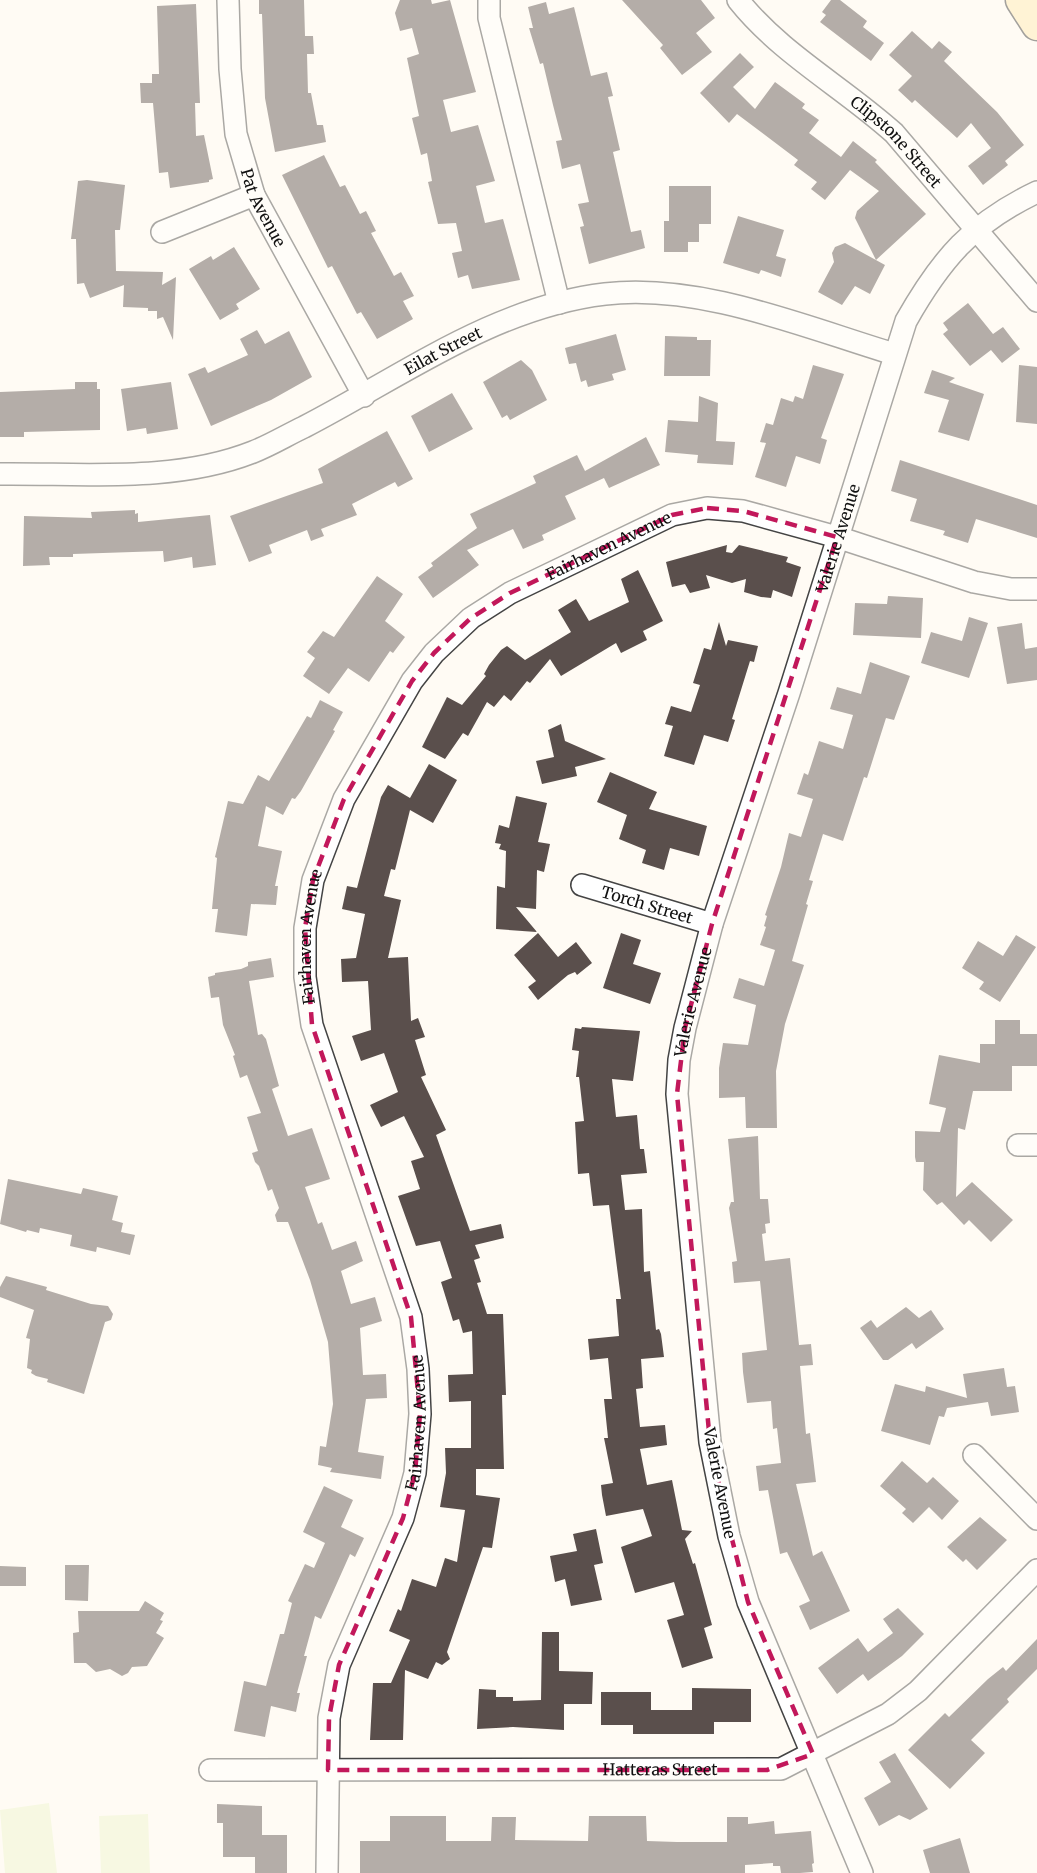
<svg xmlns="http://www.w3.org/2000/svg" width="1037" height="1873" font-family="Merriweather,serif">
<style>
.pitch{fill:#edf4cd}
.building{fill:#5a4f4c}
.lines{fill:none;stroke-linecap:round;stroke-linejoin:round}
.street-casing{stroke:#444;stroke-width:24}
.secondary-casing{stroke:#333;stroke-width:33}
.street{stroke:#fff;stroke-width:21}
.secondary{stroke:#ffe8af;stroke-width:30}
.marked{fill:none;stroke:#c2185b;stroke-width:4.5;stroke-dasharray:12 8;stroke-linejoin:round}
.labels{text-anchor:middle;stroke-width:6;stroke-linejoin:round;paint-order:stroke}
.street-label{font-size:16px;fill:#111;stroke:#fff}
</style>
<rect width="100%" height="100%" fill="#fffbf4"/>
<path class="pitch" d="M49,1803L57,1873H5L0,1810Z
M148,1814L150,1873H101L99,1816Z"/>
<path class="building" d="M259,0H304L305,36H313L314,54H307L308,93H311L317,125H323L326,142L275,152L265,98L262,14H259Z
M400,0H431L432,4L450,0L476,92L443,100L451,132L478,125L495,181L476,186L485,223L503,219L520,280L472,289L468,275L458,278L452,253L462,251L456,223L438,224L428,182L432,181L427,153L421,155L412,118L419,116L407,58L419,54L412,28L400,31L395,13Z
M622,0H701L715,18L696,33L712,52L682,75L660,48L663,45Z
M831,0H840L867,21L863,27L884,43L871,61L820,22L826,15L822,12Z
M546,2L549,14L574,7L591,76L607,72L613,96L608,97L620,150L613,152L631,232L641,230L645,248L589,264L580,227L584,226L578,204L589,202L580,164L562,169L556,141L562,140L553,105L543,63L540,64L529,28H533L528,7Z
M196,4L200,103H195L196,136L204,135L213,179L209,180V182L170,188L168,172L159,173L153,103H141L140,83H152V74H159L157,6Z
M912,31L932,49L939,41L952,52L944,61L946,63L997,112L1024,145L1005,161L1008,165L983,185L968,166L991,148L971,123L957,138L915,100L912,103L898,90L912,76L889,55Z
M740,53L754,67L733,87L755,109L775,82L805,104L802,108L819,120L809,133L841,157L853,141L877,160L875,162L926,214L876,260L855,218L857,211L879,191L850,170L825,200L811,189L817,182L794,165L798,160L737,114L729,123L700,93Z
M324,155L340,187L345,185L360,214L366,211L376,231L371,233L394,276L401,272L414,296L403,301L413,319L377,339L361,312L357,314L332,266L328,268L282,175Z
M87,180L125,185L120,230H115L116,271L163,272L162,285L176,277L173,340L163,317L157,319V311H148V308L123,307L124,285L90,298L84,283L77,284L76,239H71L78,181Z
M669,186H711V224H699V242H688V252H664V221H669Z
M738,216L784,230L776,256L786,259L781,277L761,270L759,274L723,263Z
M845,243L885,265L870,294L855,286L842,305L818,292L834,262L832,253L835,247Z
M234,247L260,289L236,304L239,309L220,320L189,269L211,256L213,260Z
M968,303L993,334L1003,327L1020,349L1002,363L991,350L970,366L943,334L948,330L943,323Z
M257,330L265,344L289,331L312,377L271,400L211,426L188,374L205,367L208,373L248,355L240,339Z
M616,334L626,370L612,374L614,380L588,387L586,380L581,382L576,363L569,364L565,348Z
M665,336L697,337V340H711L710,376H664Z
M521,360L532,370L547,400L510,420L507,415L502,418L483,382Z
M813,365L844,374L821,438L827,440L820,464L796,456L786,487L755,477L766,443L760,442L766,423L773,425L781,398L793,402L795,396L803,399Z
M1019,365L1037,367V424L1016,422Z
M932,370L955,378L949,382L984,394L969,441L938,432L949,400L924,393Z
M75,382H97V389H100V430L24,432V437H0V392L75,389Z
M171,382L178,429L147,434L146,428L127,431L121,389Z
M452,393L473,429L429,452L411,416Z
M699,396L718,403L716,441L735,442L733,465L697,463L698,455L665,452L668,420L698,422Z
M387,431L413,479L398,487L395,482L352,504L357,515L321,529L324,536L311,541L307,530L269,545L272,553L249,562L230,516L323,483L318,469Z
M646,437L660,465L609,488L604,478L565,496L576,519L542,535L544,540L523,549L513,529L467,550L479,565L433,598L418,577L433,566L431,563L477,528L470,514L536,483L533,476L577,455L585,471Z
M900,460L1037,505V538L976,519L968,543L943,535L945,531L910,521L917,499L891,491Z
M135,510V514L138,513V522L210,515L216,565L193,568L192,557L164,562L163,551L73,554V557H49L50,565L23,566L24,516L92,518L91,512Z
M727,545L726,552L732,553L739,545L788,557L786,562L801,567L792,597L773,590L771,598L761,597L744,592L746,579L732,583L706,575L710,588L690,593L685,584L672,587L666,562Z
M638,570L663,621L643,631L647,640L621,653L616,643L561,676L550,659L530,683L527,681L511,701L504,695L494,707L487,702L468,736L463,733L445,759L422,747L447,697L462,705L486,676L484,674L489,665L501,650L507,646L525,660L571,632L558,610L576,599L589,621L629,602L621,579Z
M377,576L403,594L385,621L405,637L393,653L390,651L369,682L348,668L329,694L303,676L315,658L307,652L323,631L334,637Z
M888,596L923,598L921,638L853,635L855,603L887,604Z
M969,617L988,623L969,678L921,663L931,632L962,641Z
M719,622L726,646L728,640L758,646L754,662L750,661L732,719L735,720L728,742L704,735L694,765L664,756L673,726L665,724L671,706L691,712L700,685L693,683L704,648L711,650Z
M1022,623L1025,649L1037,647V680L1007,684L997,627Z
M870,662L910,676L894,720L886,718L867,778L864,777L843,841L823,834L809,880L813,881L806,904L808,905L792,961L804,965L785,1024L776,1071L777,1128H746L745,1097L719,1098V1068L723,1043L748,1045L756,1005L733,998L739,978L764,986L775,950L760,945L766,927L764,926L767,916L765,915L781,867L789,833L801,837L813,799L797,794L804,773L808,775L819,741L843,749L853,715L830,709L837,687L861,694Z
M320,700L343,712L333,730L335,731L301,791L295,799L292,798L283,815L266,806L258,846L282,851L275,886H278L276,905L251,904L247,936L215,932L218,909H212L217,858L215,857L228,801L243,804L258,775L269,781L307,716L311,718Z
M561,724L565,741L606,759L575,767L577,776L542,784L536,761L554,757L548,730Z
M429,764L457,780L433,823L410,810L395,870L391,869L384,896L401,900L388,958L408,957L411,1021L418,1018L425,1037L415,1040L426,1075L421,1077L446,1130L436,1135L470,1231L501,1224L504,1238L475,1245L480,1258L474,1260L481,1282L477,1283L487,1314H503L506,1395H502L504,1469H476V1495L500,1498L492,1548L483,1547L447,1652L450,1659L442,1665L436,1662L428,1679L405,1670L403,1740H370L373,1683H391L410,1640L389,1631L398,1609L401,1611L412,1579L436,1587L445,1558L457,1562L465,1510L440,1507L446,1473L445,1448H471V1401L449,1402L448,1375L473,1374L472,1331L463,1333L459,1319L453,1321L441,1282L452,1278L440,1241L416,1246L398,1196L420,1189L411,1161L424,1157L404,1116L381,1127L370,1105L398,1092L384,1053L361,1061L352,1036L371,1030L368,981L342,982L341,959L356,958L365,914L342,909L347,886L357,888L381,797L388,785L410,798Z
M610,772L657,792L649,809L707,826L699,856L670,848L664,870L642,863L646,850L619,839L627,815L597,802Z
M516,796L547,803L538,842L550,844L544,872L537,870L536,909L516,907L537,932L496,929L497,886L505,888L506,851L499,849L501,844L495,843L499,825L509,828Z
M538,933L558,957L576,942L592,963L577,975L575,972L568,975L538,1000L528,987L536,981L514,955Z
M621,933L641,940L633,964L661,973L650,1004L603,988Z
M1016,935L1036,947L1000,1002L979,989L984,982L962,968L978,941L1003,956Z
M271,958L274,977L249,981L258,1035L262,1034L266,1039L279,1086L272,1089L288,1136L312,1128L330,1179L305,1187L318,1224L322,1222L332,1250L356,1241L363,1261L341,1271L351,1304L375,1297L382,1321L360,1328L363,1375L386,1374L387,1398L366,1399L358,1452L384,1456L381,1479L330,1472L332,1468L318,1465L320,1446L326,1447L333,1404L328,1342L310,1280L288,1222H277L275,1215L279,1208L272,1189L268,1191L259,1166L255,1162L252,1153L258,1151L247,1117L261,1113L247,1075L240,1078L233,1056L235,1055L223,1025L219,997L211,998L208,977L215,975V973L241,969L248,966V962Z
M995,1020H1020V1034H1037V1066H1012V1091H973L965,1130L958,1128L956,1197L972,1182L1013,1220L991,1242L969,1220L964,1225L942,1202L937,1205L923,1190L924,1162H916L915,1157V1131L940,1132L946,1108L929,1104L939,1055L980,1063V1044H995Z
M582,1027L640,1031L633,1081L612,1079L616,1117L637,1115L640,1149H644L647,1173L621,1175L625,1210L642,1209L644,1272L650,1271L656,1330L659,1329L661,1334L664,1357L641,1359L643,1388L636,1389L640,1427L665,1425L667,1445L640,1449L647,1485L672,1480L682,1530L692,1531L685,1539L693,1564L695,1563L712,1625L704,1628L713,1658L682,1668L667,1620L684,1615L674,1582L635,1593L621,1547L652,1536L643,1509L606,1516L602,1495L601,1485L613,1483L604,1438H608L604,1399H612L608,1358L590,1360L588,1339L619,1336L616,1299H621L609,1205L593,1206L589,1173L578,1174L575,1122L584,1121L579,1077H576L579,1051L572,1050L575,1028L581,1029Z
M758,1136L760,1199H768L770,1223L765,1224L766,1233L762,1234L765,1261L790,1258L799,1345L811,1344L813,1365L800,1366L806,1434L810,1433L816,1482L796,1484L813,1556L822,1551L850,1611L810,1630L799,1606L810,1601L787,1552L780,1554L768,1490L759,1491L756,1466L781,1463L777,1428L773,1429L771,1401L747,1403L743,1372L742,1353L767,1350L760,1281L734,1283L732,1262L737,1261L729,1208L731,1202H734L728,1139Z
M8,1179L81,1194L83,1188L118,1196L112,1220L123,1223L121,1232L135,1235L130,1255L97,1247L96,1252L70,1246L72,1235L40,1228L39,1233L27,1230L26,1232L0,1224Z
M6,1276L47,1287L46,1290L91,1304L108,1306L113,1314L111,1320L105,1322L84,1394L47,1382L48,1379L36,1376L31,1373L32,1370L27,1368L30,1339L26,1338L34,1310L0,1297V1287Z
M906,1307L919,1318L931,1310L944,1329L916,1349L912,1343L888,1360H883L860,1328L871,1320L877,1328Z
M1004,1368L1007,1387L1015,1386L1019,1412L991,1416L988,1402L947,1408L944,1417L939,1416L930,1445L881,1431L895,1384L925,1392L926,1386L967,1398L963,1374Z
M902,1461L927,1483L933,1477L959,1501L942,1520L929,1507L913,1523L902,1513L906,1509L880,1486Z
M324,1486L353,1500L341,1527L364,1538L355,1557L350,1554L321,1619L315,1616L304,1656H307L297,1693H300L296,1712L271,1706L265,1737L234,1731L244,1681L266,1686L280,1634H284L292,1603L288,1601L305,1564L314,1568L325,1543L303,1532Z
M980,1517L1007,1540L977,1570L966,1559L963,1562L947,1547Z
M596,1529L603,1563L594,1565L602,1600L571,1606L565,1579L555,1582L550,1556L577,1551L573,1534Z
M65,1565H89L88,1601L65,1600Z
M0,1566L26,1567V1586H0Z
M145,1601L164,1613L160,1620L163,1621L156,1633L164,1638L147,1666L132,1667L128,1673L122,1676L110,1669L96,1672L86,1663H74L73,1633L79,1632L78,1611H139Z
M898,1608L924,1634L902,1656L868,1681L863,1674L837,1694L818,1668L858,1638L868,1652L893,1633L883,1619Z
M542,1632H559V1671L593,1672L592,1704H564V1730L513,1727L477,1729L479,1689L496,1690V1697H513V1701L541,1700Z
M1037,1639V1669L1007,1699L1009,1702L971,1740L985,1753L950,1789L908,1750L945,1713L949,1717L988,1679L1003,1667L1006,1671Z
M692,1688L751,1689V1722H714V1734H633V1725H601V1692H651V1710H692Z
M895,1753L928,1809L910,1820L899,1815L879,1826L864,1798L891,1782L879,1762Z
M217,1804L262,1806V1835H287V1873H255V1857H223V1823H217Z
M390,1816H446V1841H491L492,1817H516L515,1840L588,1841L589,1816H646L647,1841L677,1842H727V1817H748V1824L774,1821L775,1834L811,1831L814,1863L812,1864L813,1872L800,1873H781L780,1866H773V1863L745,1865V1873H360V1841H390Z
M960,1838L970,1873H930L923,1850Z"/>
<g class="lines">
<defs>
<g id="street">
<path id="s1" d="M228,0L230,69L236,134L254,195L364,396"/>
<path d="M489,0V18L559,303"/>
<path id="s2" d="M738,0C781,54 843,87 894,133L1037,301"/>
<path d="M162,232L254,195"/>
<path id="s3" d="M0,474C82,473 175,483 253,452C271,445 287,435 304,427C401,377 494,307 605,294C701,283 804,327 894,354"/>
<path id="s4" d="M582,885L712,924"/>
<path d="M1018,1145H1037"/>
<path d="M974,1455L1037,1519"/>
<path id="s5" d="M210,1770L781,1769L888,1714L918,1691L1037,1570"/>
<path id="s6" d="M327,1873L329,1718L339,1665L403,1518L415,1473L420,1414L418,1369L411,1317L312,1025L305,977V928L313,880L344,799L412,681L434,653L471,618L510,593L672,515L707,508L743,511L837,537L974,582L1011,589H1037"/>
<path id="s7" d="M862,1873L748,1602L729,1536L710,1442L677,1094L679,1060L685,1028L712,924L789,693L906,321C941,259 972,223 1037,192"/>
</g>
<path id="secondary" d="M1021,0L1037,25"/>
</defs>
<use href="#street" class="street-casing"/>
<use href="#secondary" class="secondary-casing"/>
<use href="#street" class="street"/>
<use href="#secondary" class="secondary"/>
</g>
<path d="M0 0H1037V1873H0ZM707,508L743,511L837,537L712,924L685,1028L677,1094L710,1442L723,1504L748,1602L813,1754L767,1770H328L329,1718L339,1665L403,1518L415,1473L420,1414L411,1317L312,1025L305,928L313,880L344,799L412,681L434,653L471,618L510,593L672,515Z" fill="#fffbf4" fill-opacity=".55" fill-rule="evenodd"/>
<path class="marked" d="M707,508L743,511L837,537L712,924L685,1028L677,1094L710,1442L723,1504L748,1602L813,1754L767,1770H328L329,1718L339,1665L403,1518L415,1473L420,1414L411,1317L312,1025L305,928L313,880L344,799L412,681L434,653L471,618L510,593L672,515Z"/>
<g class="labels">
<g class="street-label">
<text dy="6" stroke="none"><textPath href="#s2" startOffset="213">Clipstone Street</textPath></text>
<text dy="6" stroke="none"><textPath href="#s1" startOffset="213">Pat Avenue</textPath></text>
<text dy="6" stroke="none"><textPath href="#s3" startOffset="471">Eilat Street</textPath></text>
<text dy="6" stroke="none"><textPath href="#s7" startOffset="1388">Valerie Avenue</textPath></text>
<text dy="6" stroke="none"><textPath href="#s6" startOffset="1492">Fairhaven Avenue</textPath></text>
<text dy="6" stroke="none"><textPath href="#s4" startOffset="68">Torch Street</textPath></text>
<text dy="6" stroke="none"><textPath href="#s6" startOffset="970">Fairhaven Avenue</textPath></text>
<text dy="6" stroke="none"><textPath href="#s7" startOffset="902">Valerie Avenue</textPath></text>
<text dy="6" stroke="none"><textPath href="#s6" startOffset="466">Fairhaven Avenue</textPath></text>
<text transform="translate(720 1483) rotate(79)" y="6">Valerie Avenue</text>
<text dy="6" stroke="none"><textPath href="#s5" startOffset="450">Hatteras Street</textPath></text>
</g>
</g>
</svg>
